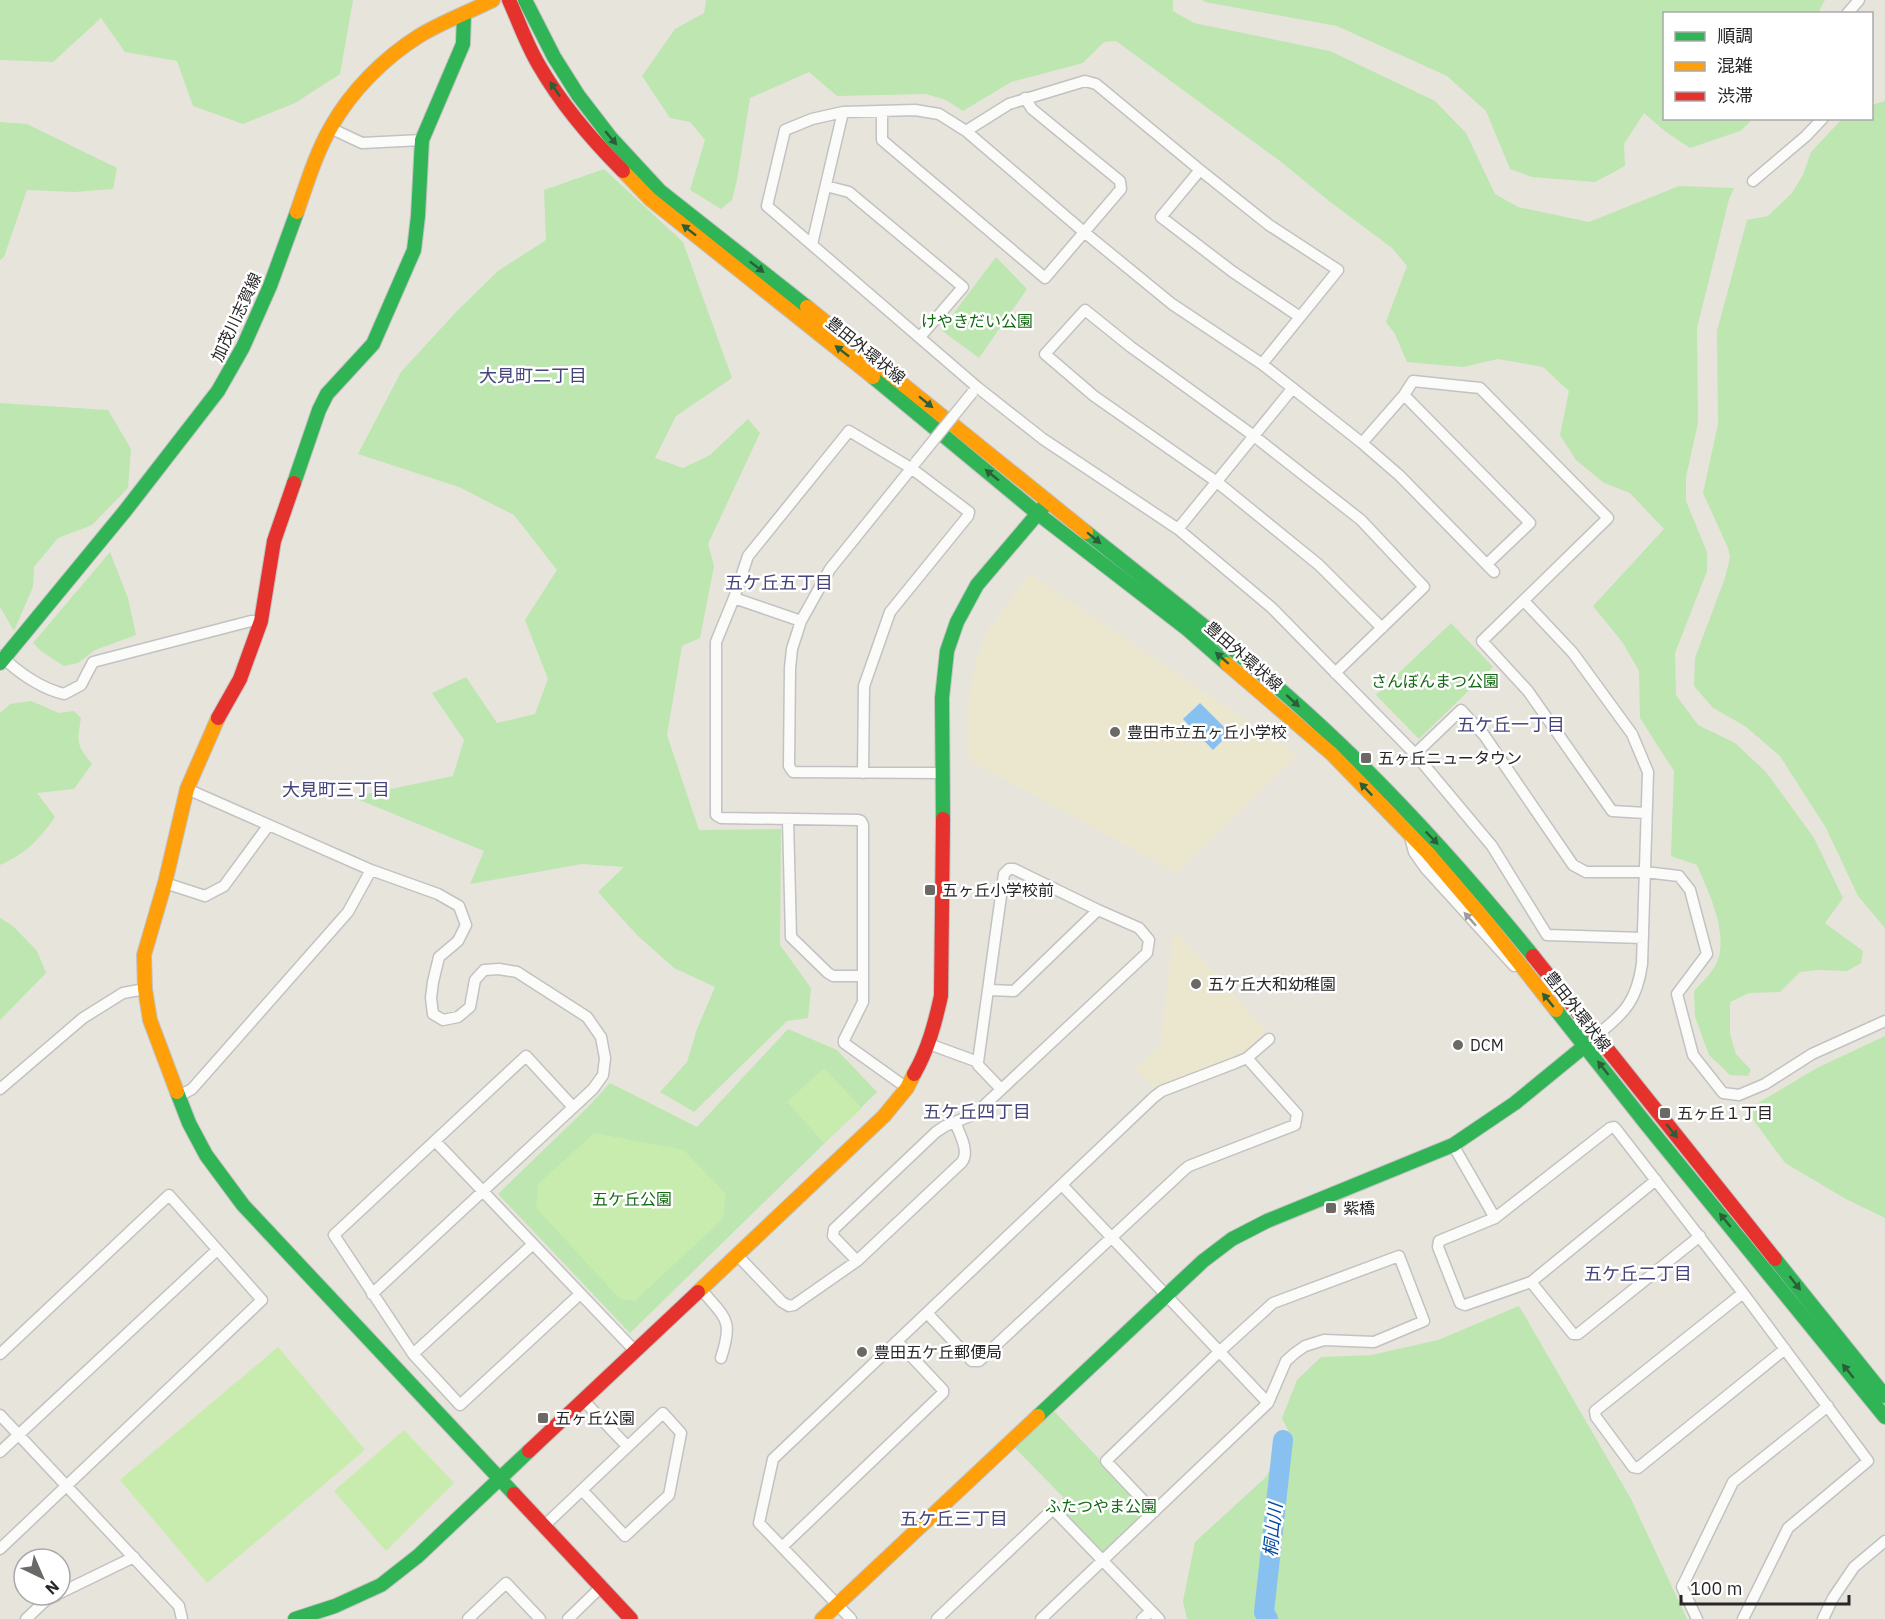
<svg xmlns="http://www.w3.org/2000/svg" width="1885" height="1619" font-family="'IBM Plex Sans','Noto Sans JP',sans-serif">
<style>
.education{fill:#ebe7cf}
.green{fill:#bde6b1}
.pitch{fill:#c8ebae}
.water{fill:#88c0f0}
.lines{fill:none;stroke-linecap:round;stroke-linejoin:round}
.river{stroke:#88c0f0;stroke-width:20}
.street-casing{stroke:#c3c2c2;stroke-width:13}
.fast-casing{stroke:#c3c2c2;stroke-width:16}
.slow-casing{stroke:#c3c2c2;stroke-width:16}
.jam-casing{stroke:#c3c2c2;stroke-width:16}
.street{stroke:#fbfbfa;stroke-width:10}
.fast{stroke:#30b455;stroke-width:14}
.slow{stroke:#ff9f0a;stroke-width:14}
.jam{stroke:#e5322d;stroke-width:14}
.street-bridge-casing{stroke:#c3c2c2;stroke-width:13;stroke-linecap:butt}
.street-bridge{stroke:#fbfbfa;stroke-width:10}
.oneway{fill:#2b5f39}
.oneway2{fill:#9c9c9b}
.poi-dot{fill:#6a6966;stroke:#fff;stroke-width:2}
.labels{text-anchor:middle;stroke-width:5;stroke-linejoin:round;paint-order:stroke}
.street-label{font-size:16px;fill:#272727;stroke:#fff}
.park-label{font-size:16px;fill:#136813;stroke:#fff}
.poi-label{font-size:16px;fill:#272727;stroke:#fff;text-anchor:start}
.neighbourhood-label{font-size:18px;fill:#46457b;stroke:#fff}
.water-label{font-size:18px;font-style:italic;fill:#0349a0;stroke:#fff}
</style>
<rect width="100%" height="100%" fill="#e7e4dc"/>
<path class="education" d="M1030,574L1298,755L1177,873L967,759L968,709L974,667L986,632Z
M1180,935L1266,1031L1240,1055L1155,1090L1135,1069L1160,1045L1173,936Z"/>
<path class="green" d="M0,0H353L340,74L295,103L243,124L193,106L177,61L125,52L101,18L53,62L0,60Z
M706,0H1173V11L1194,23L1330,51L1435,101L1466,133L1495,194L1518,207L1589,222L1679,186L1734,188L1729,199L1697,328L1698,423L1686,477V501L1707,552V571L1675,653L1676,695L1698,725L1735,743L1766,772L1814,838L1843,898L1825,923L1863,951L1861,963L1847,971L1819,970L1800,972L1780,992L1749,993L1730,1002V1034L1736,1054L1751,1070L1748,1076L1730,1075L1709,1055L1695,1017L1694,991C1704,981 1718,967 1720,952C1724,923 1708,891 1697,865L1671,856L1674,771L1640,718L1639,671L1623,643L1593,606L1664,529L1630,493L1604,483L1576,460L1560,435L1569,391L1543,367L1498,359L1463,367L1407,362L1395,334L1386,322L1407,266L1392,248L1329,201L1280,161L1116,41L1104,42L1083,63L1011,82L963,111L946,100L926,94L837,96L809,72L750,98L737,180L732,200L721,209L690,190L705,140L690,122L670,118L642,76L675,29L704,13Z
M1202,0H1825L1818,13L1664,14V118L1753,119L1740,131L1690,148L1666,132L1644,113L1624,144L1625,166L1595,182L1532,177L1510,169L1486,111L1447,76L1337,26L1205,2Z
M1885,101V928L1858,896L1826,828L1780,756L1745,726L1713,708L1694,686L1695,658L1725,578L1730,557L1728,548L1703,493L1718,424L1717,331L1747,220L1768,216L1792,193L1803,175L1811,152L1842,119L1872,118V105Z
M0,122L27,124L117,168L113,189L74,192L27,190L4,257L0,260Z
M604,169L683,242L732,378L676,416L655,458L683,468L710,455L748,419L760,433L708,544L714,566L700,638L682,646L667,735L699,830L781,829L780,945L811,988L808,1018L787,1021L694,1112L660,1092L687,1062L697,1029L715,987L674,968L637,935L598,892L624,867L582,864L470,884L484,851L352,797L453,776L464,740L432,693L466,677L497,723L535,714L548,679L525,620L557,570L514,515L459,487L358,454L401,372L456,312L498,271L546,240L544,190Z
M996,257L1027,289L979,358L941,330Z
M0,403L108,410L131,449L128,488L92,525L58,538L34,567L33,587L14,631L0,607Z
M110,552L128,598L136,635L95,650L78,663L64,666L42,652L33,643Z
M1451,623L1493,667L1419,739L1376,695Z
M31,701L59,713L74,711L81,718C77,743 76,744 92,764L74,789L37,793L55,817C39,840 25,854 0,865V713L10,704Z
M0,918L13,926L37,951L46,973L0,1020Z
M788,1029L837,1050L877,1092L630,1333L498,1194L589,1106L610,1083L697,1127Z
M1885,1036V1218L1846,1199L1785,1163L1746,1110L1817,1068Z
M1519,1306L1631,1499L1687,1619H1187L1183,1601L1195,1542L1266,1477L1289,1432L1282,1418L1297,1380L1321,1357L1372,1355L1438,1340Z
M1053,1410L1148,1511L1103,1553L1059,1508L1063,1497L1014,1447Z"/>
<path class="pitch" d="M824,1068L862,1108L824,1143L787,1102Z
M594,1133L684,1150L726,1194L723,1219L635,1301L620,1299L536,1208L538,1184Z
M278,1347L365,1450L207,1583L120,1480Z
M404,1430L454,1483L386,1551L334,1491Z"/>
<path class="water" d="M1200,703L1230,733L1213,750L1183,719Z"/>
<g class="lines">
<path class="river" d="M1268,1619L1264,1612L1283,1440"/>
<defs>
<path id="street" d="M1847,14L1859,0
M882,111V140L1045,278L1121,189L1120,181L1032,109L1025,98
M330,128L362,143L422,140
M966,131L1009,104L1085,81L1096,84L1200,170L1269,225L1338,270L1262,364
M1200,170L1161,217L1233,272L1300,317
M1753,181L1806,136L1823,118
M826,186L849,192L963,287L920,337
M812,244L843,112
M1404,395L1530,523L1487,564
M1362,443L1404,395L1413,381L1480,388L1608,518L1482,641L1528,691L1612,811L1646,813
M914,465L830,569L801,621L792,649L790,668L789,766L793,772L943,773
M1178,529L1292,389
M1494,572L1400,476L1362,443L1262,364L1172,304L1084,232L966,131L939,114L915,110L843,112L812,119L785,130L767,206L977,387L1043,439L1178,529L1272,608L1415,754L1492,846L1547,935L1643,938
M734,598L801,621
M1524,601L1573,653L1632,734L1648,772L1642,964C1637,1000 1625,1013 1597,1035
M1,656C19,673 40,688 64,694L81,685L93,662L251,621H261
M1335,673L1424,587L1361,520L1254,436L1131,347L1085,310L1045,354L1094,396L1217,482L1319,565L1382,628
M1415,754L1461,710L1484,735L1573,865L1586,872H1645L1679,876L1690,890L1707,954L1677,994L1693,1055L1723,1093L1739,1095L1765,1084L1812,1054L1885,1021
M863,773L864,686L890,612L968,516L969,512L911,468L849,431L748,556L734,598L716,642V815L721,818L858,820L861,821L863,825V1002L844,1040V1043L907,1088
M187,789L371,870L438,894L459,906L466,925L458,941L439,957L433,982L431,998L433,1014L443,1020L458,1017L470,1007L475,980L484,970L499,969L517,972L587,1017L601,1037L605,1058L603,1075L593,1089L372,1294
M788,819L791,937L828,973L833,976H862
M1410,837L1414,852L1426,869L1514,966
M165,883L205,896L224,886L268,826
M989,990L1014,991L1098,910
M929,1044L978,1062V1065L1001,1089
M0,1089L83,1018L123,993L145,989
M179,1096L192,1089L348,912L371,870
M573,1107L526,1056L334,1235L413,1354L460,1405L580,1294
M435,1141L635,1351
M1453,1145L1495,1218
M1656,1180L1531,1282L1465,1305L1460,1303L1438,1247L1439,1241L1495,1218L1610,1128L1614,1127L1616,1129L1743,1293L1868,1461L1788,1528L1743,1619
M1062,1185L1268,1403
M738,1256L782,1302L789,1306L794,1305L857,1261L962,1162C970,1151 959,1133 955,1122
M857,1261L833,1236L834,1229L936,1132L945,1126L975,1114L1147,953L1149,940L1139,928L1098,910L1014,869H1009L1004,874L978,1062
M1531,1282L1573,1334H1578L1700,1236
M701,1289C725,1319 734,1318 721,1358
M1743,1293L1595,1411L1596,1417L1633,1467L1638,1468L1785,1349
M927,1313L972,1361H979L1184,1170L1189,1166L1295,1125L1297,1114L1247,1058
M0,1354L169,1195L262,1300L0,1549
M413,1354L533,1244
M584,1401L627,1446
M0,1415L179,1606L182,1619
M0,1452L217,1250
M544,1526L663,1413L681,1433L669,1495L625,1536L582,1490
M782,1547L943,1393V1390L897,1341
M60,1593L134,1557
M26,1619L46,1600L57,1595
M468,1619L506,1583L540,1619
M568,1619L601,1587
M851,1619L759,1523L773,1459L1154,1097L1162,1091L1235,1063L1247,1058L1269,1039
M937,1619L1053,1509L1159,1619
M1041,1619L1268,1403L1286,1361L1295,1353L1305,1346L1324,1340L1374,1342L1424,1321L1399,1256L1273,1303L1219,1352L1106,1461L1154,1512
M1142,1619L1151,1611
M1697,1619L1682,1587L1733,1482L1828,1406
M1823,1619L1833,1598L1854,1567L1885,1541"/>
<path id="fast" d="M525,0L554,57L578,95L611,138L660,191L807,307
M873,377L1037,513L1187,629L1227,664
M294,483L319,410L327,394L373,344L414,250L418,216L422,140L463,44L464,14
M1086,532C1172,601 1261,668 1340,744C1409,810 1473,882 1533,956
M0,663L125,511L218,391L243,347L270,286L297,212
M943,819L942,698L947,651L957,622L977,585L1045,505
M1556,1010L1647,1125L1885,1417
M177,1092L189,1123L206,1155L243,1205L514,1494
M1775,1259L1885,1396
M1038,1416L1203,1261L1232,1239L1267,1221L1453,1145L1515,1103L1592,1040
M295,1619L335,1606L381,1585L418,1556L529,1451"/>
<path id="slow" d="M623,171L650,199L873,377
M297,212C307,183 316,153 331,127C351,91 384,58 419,36C442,22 469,12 493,0
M807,307L1086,532
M1227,664L1332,754L1428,853L1486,921L1556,1010
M177,1092L150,1020L145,989L144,955L165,883L187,789L218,718
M698,1292L884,1116L907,1088L914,1074
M822,1619L1038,1416"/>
<path id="jam" d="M509,0C519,22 527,46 540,67C562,105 592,140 623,171
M218,718L240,679L261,621L274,541L294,483
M1533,956L1775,1259
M914,1074C928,1050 935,1023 941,996L943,819
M529,1451L698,1292
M514,1494L631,1619"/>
</defs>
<use href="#street" class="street-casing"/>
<use href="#fast" class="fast-casing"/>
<use href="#slow" class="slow-casing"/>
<use href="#jam" class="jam-casing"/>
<use href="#street" class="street"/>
<use href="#fast" class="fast"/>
<use href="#slow" class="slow"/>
<use href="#jam" class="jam"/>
<defs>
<path id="street-bridge" d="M916,462L972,393"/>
</defs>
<use href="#street-bridge" class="street-bridge-casing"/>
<use href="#street-bridge" class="street-bridge"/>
</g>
<defs><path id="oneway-solid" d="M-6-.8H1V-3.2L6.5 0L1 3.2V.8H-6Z" transform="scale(1.5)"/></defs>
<g class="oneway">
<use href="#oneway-solid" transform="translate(555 89) rotate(-124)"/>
<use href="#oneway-solid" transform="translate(611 138) rotate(50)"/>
<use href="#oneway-solid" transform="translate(689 230) rotate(-142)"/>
<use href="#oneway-solid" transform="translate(757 267) rotate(38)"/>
<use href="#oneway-solid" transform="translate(842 351) rotate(-142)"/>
<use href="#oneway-solid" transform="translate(926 402) rotate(39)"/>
<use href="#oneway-solid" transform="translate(992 475) rotate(-141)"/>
<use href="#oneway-solid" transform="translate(1094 538) rotate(39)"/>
<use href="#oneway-solid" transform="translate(1222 658) rotate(-139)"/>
<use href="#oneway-solid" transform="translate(1293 701) rotate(42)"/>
<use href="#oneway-solid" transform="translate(1366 789) rotate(-134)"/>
<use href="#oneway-solid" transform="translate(1432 838) rotate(46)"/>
<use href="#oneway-solid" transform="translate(1548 1000) rotate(-129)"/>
<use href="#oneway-solid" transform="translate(1603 1068) rotate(-128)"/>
<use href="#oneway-solid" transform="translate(1672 1131) rotate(51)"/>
<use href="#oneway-solid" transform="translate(1725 1220) rotate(-129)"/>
<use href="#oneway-solid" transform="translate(1795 1283) rotate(52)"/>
<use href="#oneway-solid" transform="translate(1848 1371) rotate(-129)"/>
</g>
<use class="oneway2" href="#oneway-solid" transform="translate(1470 919) rotate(-132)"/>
<g class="poi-dot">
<circle cx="1115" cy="732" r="6"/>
<rect x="1360" y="752" width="12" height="12" rx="3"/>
<rect x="924" y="884" width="12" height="12" rx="3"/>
<circle cx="1196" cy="984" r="6"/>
<circle cx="1458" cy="1045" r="6"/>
<rect x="1659" y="1107" width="12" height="12" rx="3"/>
<rect x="1325" y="1202" width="12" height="12" rx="3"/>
<circle cx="862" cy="1352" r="6"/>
<rect x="537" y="1412" width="12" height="12" rx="3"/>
</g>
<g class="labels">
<g class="street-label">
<text transform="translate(236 317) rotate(-65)" y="6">加茂川志賀線</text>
<text transform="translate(866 350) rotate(39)" y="6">豊田外環状線</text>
<text transform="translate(1244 656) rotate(41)" y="6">豊田外環状線</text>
<text transform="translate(1578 1011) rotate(52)" y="6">豊田外環状線</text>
</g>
<g class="park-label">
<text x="977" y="327">けやきだい公園</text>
<text x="1435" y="687">さんぼんまつ公園</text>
<text x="632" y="1205">五ケ丘公園</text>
<text x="1101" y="1512">ふたつやま公園</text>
</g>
<g class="poi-label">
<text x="1127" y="738">豊田市立五ヶ丘小学校</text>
<text x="1378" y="764">五ヶ丘ニュータウン</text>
<text x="942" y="896">五ヶ丘小学校前</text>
<text x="1208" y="990">五ケ丘大和幼稚園</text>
<text x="1470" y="1051">DCM</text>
<text x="1677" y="1119">五ヶ丘１丁目</text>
<text x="1343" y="1214">紫橋</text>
<text x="874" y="1358">豊田五ケ丘郵便局</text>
<text x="555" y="1424">五ヶ丘公園</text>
</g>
<g class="neighbourhood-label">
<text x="533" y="382">大見町二丁目</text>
<text x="779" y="589">五ケ丘五丁目</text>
<text x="1511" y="731">五ケ丘一丁目</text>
<text x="336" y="796">大見町三丁目</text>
<text x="977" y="1118">五ケ丘四丁目</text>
<text x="1638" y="1280">五ケ丘二丁目</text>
<text x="954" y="1525">五ケ丘三丁目</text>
</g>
<g class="water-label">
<text transform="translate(1273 1530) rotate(-84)" y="6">桐山川</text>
</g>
</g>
<rect x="1663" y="12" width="210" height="108" fill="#ffffff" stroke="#a9a9a9" stroke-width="1.5"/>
<rect x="1675" y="32" width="30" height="9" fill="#30b455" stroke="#a9a9a9" stroke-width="1.5"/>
<text x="1717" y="42" font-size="18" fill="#272727">順調</text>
<rect x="1675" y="62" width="30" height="9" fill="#ff9f0a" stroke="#a9a9a9" stroke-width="1.5"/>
<text x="1717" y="72" font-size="18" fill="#272727">混雑</text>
<rect x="1675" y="92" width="30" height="9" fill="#e5322d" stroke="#a9a9a9" stroke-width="1.5"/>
<text x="1717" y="102" font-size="18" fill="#272727">渋滞</text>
<g transform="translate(42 1577) rotate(136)"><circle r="28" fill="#ffffff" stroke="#a9a9a9" stroke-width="1.5"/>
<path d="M0-4.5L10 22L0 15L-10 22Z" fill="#6a6966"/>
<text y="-9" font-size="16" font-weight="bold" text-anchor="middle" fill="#272727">N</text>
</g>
<path d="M1681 1595v9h168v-9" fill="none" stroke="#272727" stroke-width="3"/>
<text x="1690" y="1595" font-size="18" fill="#272727" stroke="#ffffff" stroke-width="4.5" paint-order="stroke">100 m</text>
</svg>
